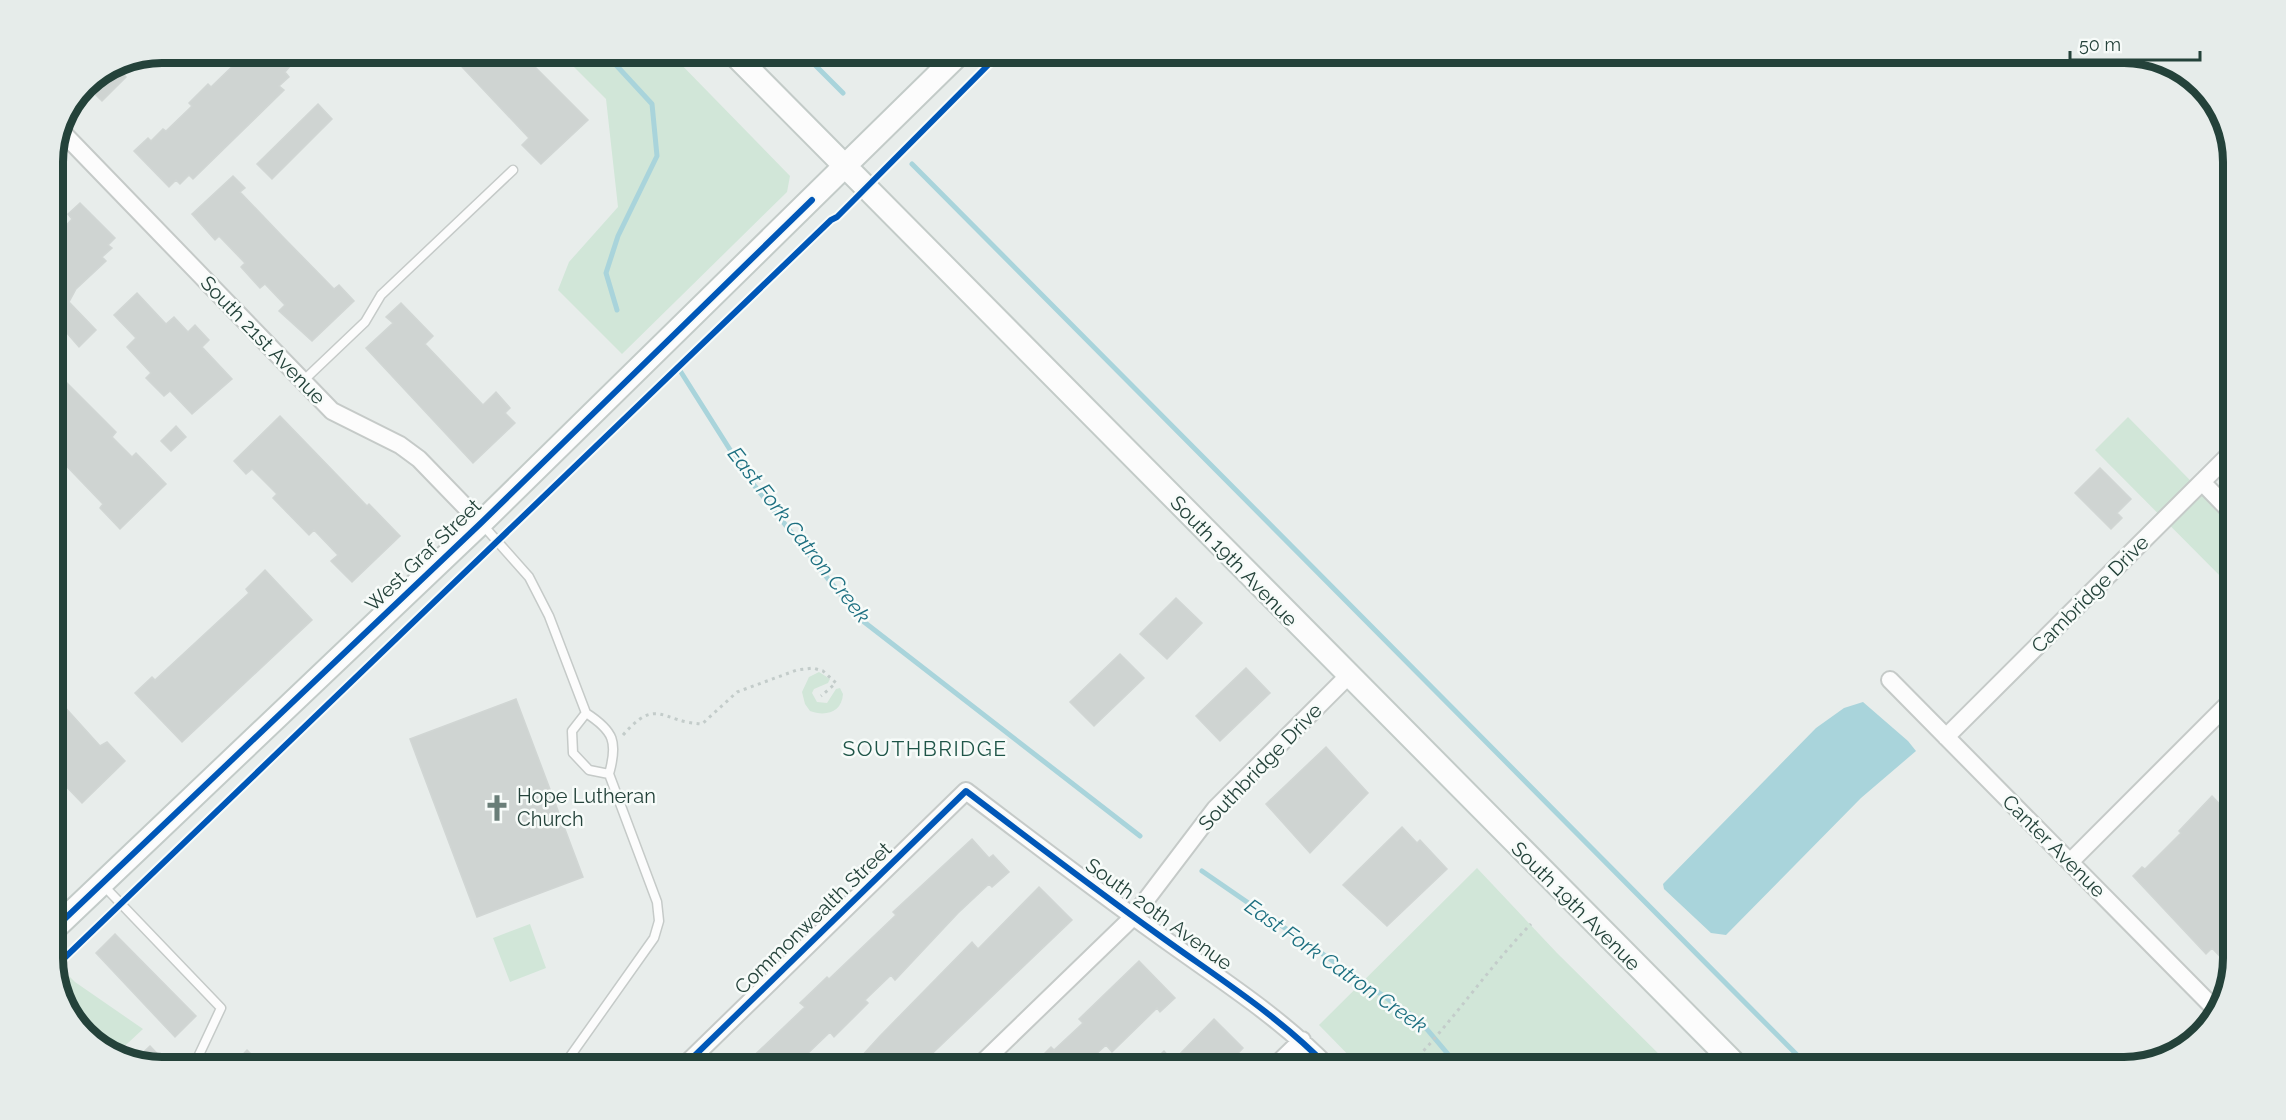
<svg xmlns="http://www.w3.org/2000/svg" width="2286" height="1120" font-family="Raleway,sans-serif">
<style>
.green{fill:#d1e6d8}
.water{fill:#a9d4db}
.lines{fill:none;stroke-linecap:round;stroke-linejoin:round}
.stream{stroke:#a9d4db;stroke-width:5}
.building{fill:#cfd4d2;stroke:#d1d6d4;stroke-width:1.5}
.lane-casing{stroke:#c5cac8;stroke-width:11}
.street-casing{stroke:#c5cac8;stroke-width:20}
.secondary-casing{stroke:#c3cbc8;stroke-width:26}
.path{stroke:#c3ccca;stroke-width:3;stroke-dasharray:3 4.5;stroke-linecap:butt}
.lane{stroke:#fcfcfc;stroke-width:8}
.street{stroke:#fcfcfc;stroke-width:16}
.secondary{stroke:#fcfcfc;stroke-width:22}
.cycleway-casing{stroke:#f7fbf9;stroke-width:10}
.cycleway{stroke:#0057b8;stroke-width:6}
.labels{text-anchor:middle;stroke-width:5;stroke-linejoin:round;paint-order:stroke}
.street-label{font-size:20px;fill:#24423a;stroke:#f7fbf9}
.poi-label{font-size:20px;fill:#24423a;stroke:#f7fbf9;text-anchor:start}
.water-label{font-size:21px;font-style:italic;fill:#1c6f80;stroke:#f7fbf9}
.neighbourhood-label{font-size:21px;letter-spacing:1.5px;fill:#1f5548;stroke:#f7fbf9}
.rim{fill:none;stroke:#24423a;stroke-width:8}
</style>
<rect width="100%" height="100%" fill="#e8edeb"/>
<path class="green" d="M560,53H670L790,176L787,192L622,354L558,290L569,262L618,207L606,99Z
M2128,417L2233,524V589L2095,450Z
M819,672L830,679L828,683L814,689L812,693L817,702L827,703L836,689L840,688L843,694C842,712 826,717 810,711L805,704L802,692L809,677Z
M1477,868L1557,953L1672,1067H1360L1319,1025Z
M530,924L546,968L510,982L493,938Z
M58,965L75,982L143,1029L114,1056L71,1019L54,969Z"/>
<path class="water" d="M1863,702L1908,741L1916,751L1861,798L1726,935L1711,933L1664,889L1663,884L1816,728L1844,708Z"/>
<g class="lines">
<path class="stream" d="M604,52L652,104L657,156L618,236L606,273L617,310
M802,52L843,93
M912,164L1809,1067
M679,369L746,475L859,618L1140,836
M1202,871L1420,1021L1458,1066L1463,1067"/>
</g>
<path class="building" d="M251,52H279L291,65L285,72L289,77L279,86L284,90L193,179L189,175L180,184L176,180L169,187L134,151L148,138L151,141L163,129L166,131L192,106L189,103L208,84L211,87L243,56L245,58Z
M448,52H520L588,120L541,164L522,145L529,138Z
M114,65L126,77L102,101L85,84Z
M318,104L332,119L272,179L257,164Z
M233,176L245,188L240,192L284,238L334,289L339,285L354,301L312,341L279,311L285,305L265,284L260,288L241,267L245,263L219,236L215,240L192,214Z
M80,203L115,238L108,245L112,248L102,257L106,261L76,289L69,302L96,330L79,347L53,317V240L72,219L68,214Z
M137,293L166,324L174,317L188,332L195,325L209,340L202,347L232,379L192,414L170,391L164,396L146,378L151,373L127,347L136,338L114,315Z
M401,303L433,336L425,344L483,405L496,392L510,408L505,413L515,423L473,463L366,348L393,323L386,317Z
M53,369L116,432L112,437L132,457L136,453L166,484L120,529L100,508L103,504L53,452Z
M280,416L367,506L369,504L400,536L352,582L331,561L338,555L314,530L309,535L273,498L277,494L252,469L246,474L234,461Z
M176,426L186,437L171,451L161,441Z
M2100,468L2131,499L2117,513L2122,518L2111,529L2075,493Z
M265,570L312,620L182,742L135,693L152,677L155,680L249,593L246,589Z
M1176,598L1202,623L1167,659L1140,634Z
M1120,654L1144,678L1094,726L1070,702Z
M1246,668L1270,693L1220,741L1196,716Z
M53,694L100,746L107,742L125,761L82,803L53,773Z
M516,699L583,877L477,917L410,739Z
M1326,747L1368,793L1310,853L1266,804Z
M2212,796L2233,818L2234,958L2231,968L2212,948L2206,954L2133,876L2142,867L2145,869L2181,833L2179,831Z
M1402,827L1417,843L1420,840L1447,869L1387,926L1343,885Z
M972,839L989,858L993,855L1009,872L992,887L989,884L958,913L895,980L891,975L865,1000L868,1003L834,1037L830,1032L802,1059L811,1068H741L805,1007L800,1003L827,977L829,979L896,915L893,912Z
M1039,887L1072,920L917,1068H869L860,1058L880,1036L972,942L978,949Z
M115,934L196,1016L175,1037L96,953Z
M1139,961L1175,998L1160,1012L1157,1008L1112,1052L1106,1045L1082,1067L1030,1068L1051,1047L1054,1050L1083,1023L1079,1019Z
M1214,1019L1243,1048L1227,1065L1220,1058L1209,1067H1147L1164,1051L1173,1061Z
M150,1046L171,1068L134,1061Z
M247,1050L265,1068H230Z"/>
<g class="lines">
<defs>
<path id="lane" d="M303,381L365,322L381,295L513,170
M481,523L529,577L549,616L586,713L572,731L573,753L589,770L609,774L657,902L659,921L654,938L569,1058L567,1067
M586,713C614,731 618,742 609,774
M103,885L221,1008L198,1057L187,1067
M198,1057L208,1067"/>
<path id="street" d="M63,133L332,411L400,445L419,459L481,523
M2202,482L2233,514
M1890,680L2217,1011
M1946,737L2233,451
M2070,862L2233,699
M683,1067L966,791C1029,839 1092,887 1156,933C1215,976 1278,1015 1328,1067
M978,1067L1133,917L1215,809L1347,677
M1274,1067L1302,1040"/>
<path id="secondary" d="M732,52C1066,392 1401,731 1738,1067
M53,930L481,523L961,52"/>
</defs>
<use href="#lane" class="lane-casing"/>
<use href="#street" class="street-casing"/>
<use href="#secondary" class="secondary-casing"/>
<path class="path" d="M623,735C657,696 661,722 702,724L737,692L797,670L813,668L823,671L836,683L821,696
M1408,1067C1452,1023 1487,969 1531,924"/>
<use href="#lane" class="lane"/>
<use href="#street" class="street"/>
<use href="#secondary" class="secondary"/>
<defs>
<path id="cycleway" d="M53,930L481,523L812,200
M54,968L831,220L837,217L1001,52
M683,1067L966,791C1029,839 1092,887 1156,933C1215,976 1278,1015 1328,1067"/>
</defs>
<use href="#cycleway" class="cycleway-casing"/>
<use href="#cycleway" class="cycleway"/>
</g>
<defs>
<symbol id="church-bare" viewBox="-9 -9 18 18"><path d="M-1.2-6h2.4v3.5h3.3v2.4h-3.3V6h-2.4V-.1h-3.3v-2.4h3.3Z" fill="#697e78" stroke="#f7fbf9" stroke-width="2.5" paint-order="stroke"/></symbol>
</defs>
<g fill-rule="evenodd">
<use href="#church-bare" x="478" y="789" width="38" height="38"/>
</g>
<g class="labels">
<g class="street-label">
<text transform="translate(263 340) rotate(46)" y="7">South 21st Avenue</text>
<text transform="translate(423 555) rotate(-44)" y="7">West Graf Street</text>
<text transform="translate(1234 561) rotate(46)" y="7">South 19th Avenue</text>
<text transform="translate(2090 594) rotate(-45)" y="7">Cambridge Drive</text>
<text transform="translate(1260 767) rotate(-46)" y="7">Southbridge Drive</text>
<text transform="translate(2054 846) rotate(45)" y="7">Canter Avenue</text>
<text transform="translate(1576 906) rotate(45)" y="7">South 19th Avenue</text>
<text transform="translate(1159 914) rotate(36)" y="7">South 20th Avenue</text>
<text transform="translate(813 918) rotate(-44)" y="7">Commonwealth Street</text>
</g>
<g class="poi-label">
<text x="517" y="803">Hope Lutheran<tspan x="517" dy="23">Church</tspan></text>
</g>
<g class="water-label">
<text transform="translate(799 535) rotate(52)" y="7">East Fork Catron Creek</text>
<text transform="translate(1336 966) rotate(35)" y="7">East Fork Catron Creek</text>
</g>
<g class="neighbourhood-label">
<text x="925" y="756">SOUTHBRIDGE</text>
</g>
</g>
<path d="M0 0H2286V1120H0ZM162 63H2124A99 99 0 0 1 2223 162V958A99 99 0 0 1 2124 1057H162A99 99 0 0 1 63 958V162A99 99 0 0 1 162 63Z" fill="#e6ecea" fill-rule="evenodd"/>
<path class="rim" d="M162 63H2124A99 99 0 0 1 2223 162V958A99 99 0 0 1 2124 1057H162A99 99 0 0 1 63 958V162A99 99 0 0 1 162 63Z"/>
<path d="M2070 51v9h130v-9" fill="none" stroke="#24423a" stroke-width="3"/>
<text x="2079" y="51" font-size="18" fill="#24423a" stroke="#f7fbf9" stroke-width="4.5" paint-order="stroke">50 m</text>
</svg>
